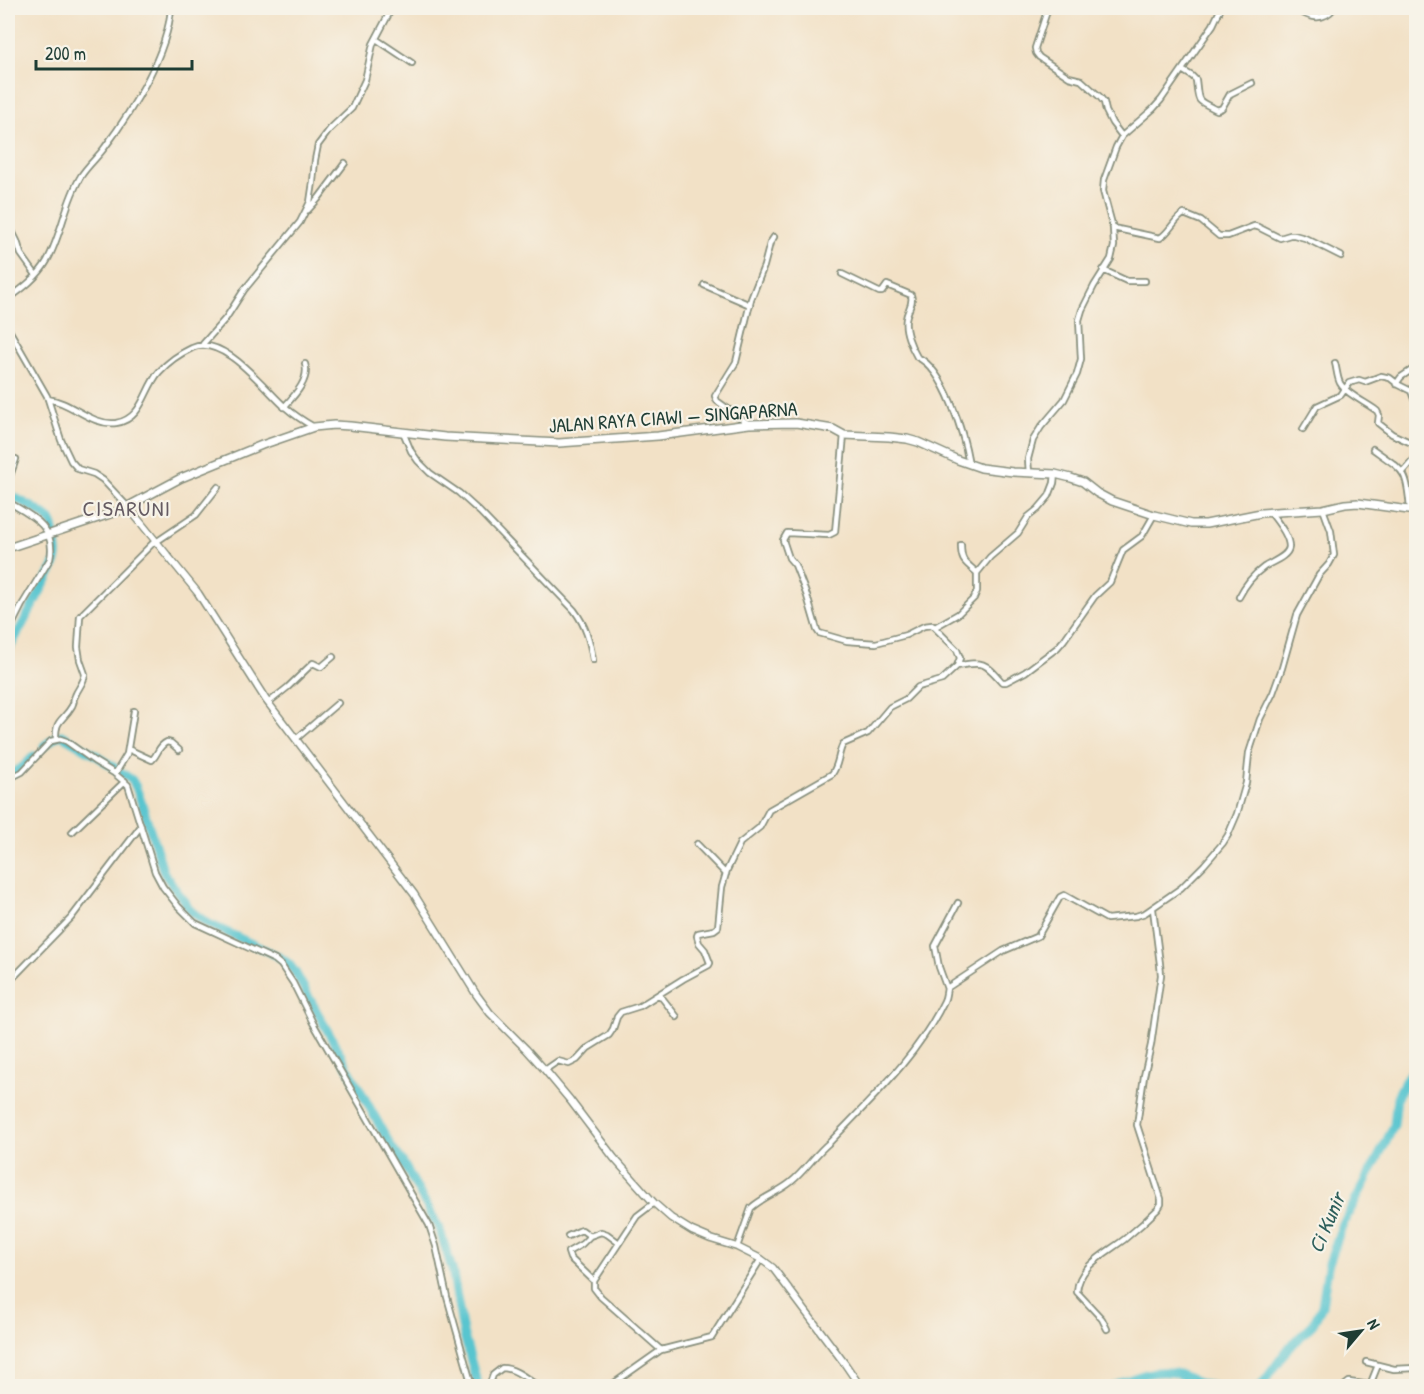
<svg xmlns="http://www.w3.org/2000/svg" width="1424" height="1394" font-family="'Patrick Hand',sans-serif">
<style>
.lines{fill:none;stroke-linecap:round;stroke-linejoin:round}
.river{stroke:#58c5cf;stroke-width:9}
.minor-casing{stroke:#888f7d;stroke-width:8}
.tertiary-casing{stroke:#888f7d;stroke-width:9}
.secondary-casing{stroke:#888f7d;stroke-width:10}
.minor{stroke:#fff;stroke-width:4.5}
.tertiary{stroke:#fff;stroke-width:6}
.secondary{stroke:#fff;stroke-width:7}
.labels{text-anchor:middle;stroke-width:4.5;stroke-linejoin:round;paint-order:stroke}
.street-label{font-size:20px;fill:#1f3d34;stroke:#f7f3e8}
.water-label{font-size:21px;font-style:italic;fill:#2d5f5b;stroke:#f7f3e8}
.quarter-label{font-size:22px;letter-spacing:1.5px;fill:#665c63;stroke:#f7f3e8}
</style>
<rect width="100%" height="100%" fill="#f7f3e8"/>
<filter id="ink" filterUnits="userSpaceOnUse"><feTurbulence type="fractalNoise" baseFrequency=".0167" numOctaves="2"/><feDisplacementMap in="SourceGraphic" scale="12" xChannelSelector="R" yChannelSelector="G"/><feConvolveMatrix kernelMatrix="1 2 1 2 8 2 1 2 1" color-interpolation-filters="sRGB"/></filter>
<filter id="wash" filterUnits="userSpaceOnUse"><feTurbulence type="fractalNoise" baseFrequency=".008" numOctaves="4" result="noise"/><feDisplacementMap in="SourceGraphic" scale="24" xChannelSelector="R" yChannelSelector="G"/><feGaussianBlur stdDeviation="1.35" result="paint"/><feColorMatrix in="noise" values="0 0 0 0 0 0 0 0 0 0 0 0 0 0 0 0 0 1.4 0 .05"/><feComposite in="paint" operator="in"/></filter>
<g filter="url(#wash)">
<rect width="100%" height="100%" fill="#f2e1c6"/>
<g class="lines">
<path class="river" d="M8,494C18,500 46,512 52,523C54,528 55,536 56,542C58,555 58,558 52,570L8,651
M44,746L57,736L62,735L96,755L132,780L136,787L143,807L164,873L191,911L207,923L278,956L289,964L295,972L391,1146L402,1161L440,1230L452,1269L463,1332L478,1386
M8,775C19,772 26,764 34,756
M1115,1386C1134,1377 1158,1367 1179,1374C1185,1376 1190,1380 1196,1382C1202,1385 1207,1383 1214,1386
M1261,1386L1288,1349L1313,1324L1322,1306L1328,1266L1342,1226L1384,1146L1394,1125L1397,1097L1407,1077L1416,1067"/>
</g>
</g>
<g filter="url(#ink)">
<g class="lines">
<defs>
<path id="minor" d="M1048,8L1035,48L1036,53L1039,57L1069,77L1081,80L1100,97L1104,102L1106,111L1112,123L1122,136
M1294,8C1308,17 1322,23 1334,8
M376,39L412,63
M1182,70L1192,76L1196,80C1199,103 1195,99 1217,110L1222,108L1230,94L1252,83
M308,210L318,199L345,163
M8,223L17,241L21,254L36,275
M1113,228L1160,238C1170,232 1174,219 1184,214L1201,221L1219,236H1228L1254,226L1258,227L1280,238L1290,235H1294L1305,238L1341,256
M1103,270L1127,281H1145
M842,274L879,292H882L887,285L911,295C914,304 907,310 906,319C904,330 911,347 917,357C945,369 964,435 969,464
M704,285L750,305
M8,299C22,289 38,277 47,261C62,234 65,202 81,176C88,165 98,157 105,147C132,111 168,53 171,8
M8,328L47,396L61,440L71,461L78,469L94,474L103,480L128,507
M203,344L226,318L244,290L300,222L310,202L313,182L315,160L318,145L330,129L352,108L365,80L373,44L392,8
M1335,363C1337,370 1337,377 1340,383C1346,394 1367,403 1377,411L1379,415L1378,423L1392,434L1416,445
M1396,384L1401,377L1416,367
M48,399C72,402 91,426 116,423C143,419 144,389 159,372C168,362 179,354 192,348C222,333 264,388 284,406C293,414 303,421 314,427
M284,407C294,396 310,380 305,364
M749,424L717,401L715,396L736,362L751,299L764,266L770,243L774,237
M1303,429L1317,406L1341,395L1349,383L1359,380L1365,382L1381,376L1390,378L1399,385L1411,391L1416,404
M403,432L411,451L418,461L430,473L459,493L480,512L574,610C586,626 590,641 593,660
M1373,449C1405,472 1407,469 1410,510
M1403,472L1416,457
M1029,473L1028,459L1033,440L1041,427L1064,400L1077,374L1081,359L1079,320L1082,310L1094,286L1111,259L1114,246L1113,228L1103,191L1104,180L1116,147L1122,136L1153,109L1161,100L1213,25L1221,8
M8,479L10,476L16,459
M8,502C30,515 57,526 50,559L22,605L8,633
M156,542L196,515L218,487
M961,545C961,563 966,562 977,573
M1239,597C1245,585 1253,575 1264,567C1271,562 1288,557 1289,547C1289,535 1277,522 1271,513
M935,627L958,614L974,598L977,591V573L990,557L1018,533L1028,517L1038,509L1049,496L1054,483L1055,474
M957,666C983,661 985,662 1002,682H1006L1025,672L1057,648L1064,640L1095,596L1110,582L1123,550L1142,536L1154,515
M268,703L288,687L313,663L321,667L333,657
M296,739L338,703
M56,740C55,718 63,722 72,706C76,697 71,705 75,696C78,688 84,683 85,674L80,660L78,647L80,616L155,541
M128,749L152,760C159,753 158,746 167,742L171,743L179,750
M115,774L127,754L134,711
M8,779L22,772L51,741L60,739L66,741L94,761L114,773L128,785L155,872L163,887L178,906L195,923L275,960L281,965L293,983L313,1023L429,1225L436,1246L447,1297L472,1386
M72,832L125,781
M697,844L726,874
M8,983L71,918L141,826
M947,989L939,967L935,946L958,903
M659,994L677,1017
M545,1070L558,1061L569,1064L577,1060L588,1048L609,1035L613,1029L617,1017L621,1012L640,1006L683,979L709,965L710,963L705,950L699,943L697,936L698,933L714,930L718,927L722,887L727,870L740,843L760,827L769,810L832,774C839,765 838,753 843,744L868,733L890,707L906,699L918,687L942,680L957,666L960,658L957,650L932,625L924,626L906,635L876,643L847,641L819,633L817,630L807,596L795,565L789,558L783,540L787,533L829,535L835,532L844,435
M654,1203L637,1216L594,1281V1288L601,1297L661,1350
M568,1236L579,1231L582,1230L590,1236
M737,1247L751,1208C763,1197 779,1192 791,1182C806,1170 815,1154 830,1142C871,1099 918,1056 944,1001C946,997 946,993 947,988L1003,951L1038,936L1060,897L1064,895L1107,919L1136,916L1145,913L1181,888L1204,865L1223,843L1228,835L1237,814L1246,783L1249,753L1260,719L1273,693L1282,668L1297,615L1319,575L1329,564L1334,555L1331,531L1323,509
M594,1281L570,1258L568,1252L582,1244L590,1236L601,1232L607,1234L619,1243
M1107,1329L1102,1319L1077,1292C1078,1265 1109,1252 1126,1238C1137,1229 1148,1219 1158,1209L1161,1204V1199L1137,1125L1144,1076L1151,1045L1161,975L1160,964L1153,909
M1366,1362L1394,1369L1416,1368
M489,1386L493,1375L502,1368C515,1368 527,1379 538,1386
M610,1386L661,1350L712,1337L761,1259
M1344,1386L1349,1382L1370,1385L1378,1365"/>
<path id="tertiary" d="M128,507L198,593L266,700L414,894L476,994L490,1013L526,1049L545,1070L570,1100L614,1158L654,1203L671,1218L692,1231L711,1239L737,1247L761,1259L773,1268L845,1364L860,1386"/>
<path id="secondary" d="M8,548L119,511L181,478L262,445L314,427L334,425L350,426L445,437L559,443L658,436L749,424L796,423L833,429L844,435L889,437L907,439L918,442L958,460L981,468L1013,472L1055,474L1071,478L1083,482L1097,493L1112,501L1154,515L1191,524H1206L1261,513L1323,509L1345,504L1358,503L1416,511"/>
</defs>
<use href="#minor" class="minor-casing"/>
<use href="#tertiary" class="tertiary-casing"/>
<use href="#secondary" class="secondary-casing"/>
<use href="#minor" class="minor"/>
<use href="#tertiary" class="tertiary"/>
<use href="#secondary" class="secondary"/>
</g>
</g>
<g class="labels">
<g class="street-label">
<text transform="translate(673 417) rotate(-4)" y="7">JALAN RAYA CIAWI — SINGAPARNA</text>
</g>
<g class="water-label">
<text transform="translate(1327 1223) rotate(-67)" y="7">Ci Kunir</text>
</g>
<g class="quarter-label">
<text x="127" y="516">CISARUNI</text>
</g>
</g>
<rect width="1424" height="1394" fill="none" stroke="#f7f3e8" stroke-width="30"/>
<g transform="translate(1361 1331) rotate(61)" stroke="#f7f3e8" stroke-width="4.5" paint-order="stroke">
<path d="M0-4.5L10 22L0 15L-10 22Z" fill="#1f3d34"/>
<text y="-9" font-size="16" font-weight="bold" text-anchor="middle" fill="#1f3d34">N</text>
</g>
<path d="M36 60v9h156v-9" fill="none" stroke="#1f3d34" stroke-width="3"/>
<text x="45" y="60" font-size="18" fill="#1f3d34" stroke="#f7f3e8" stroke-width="4.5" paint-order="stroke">200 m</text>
</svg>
